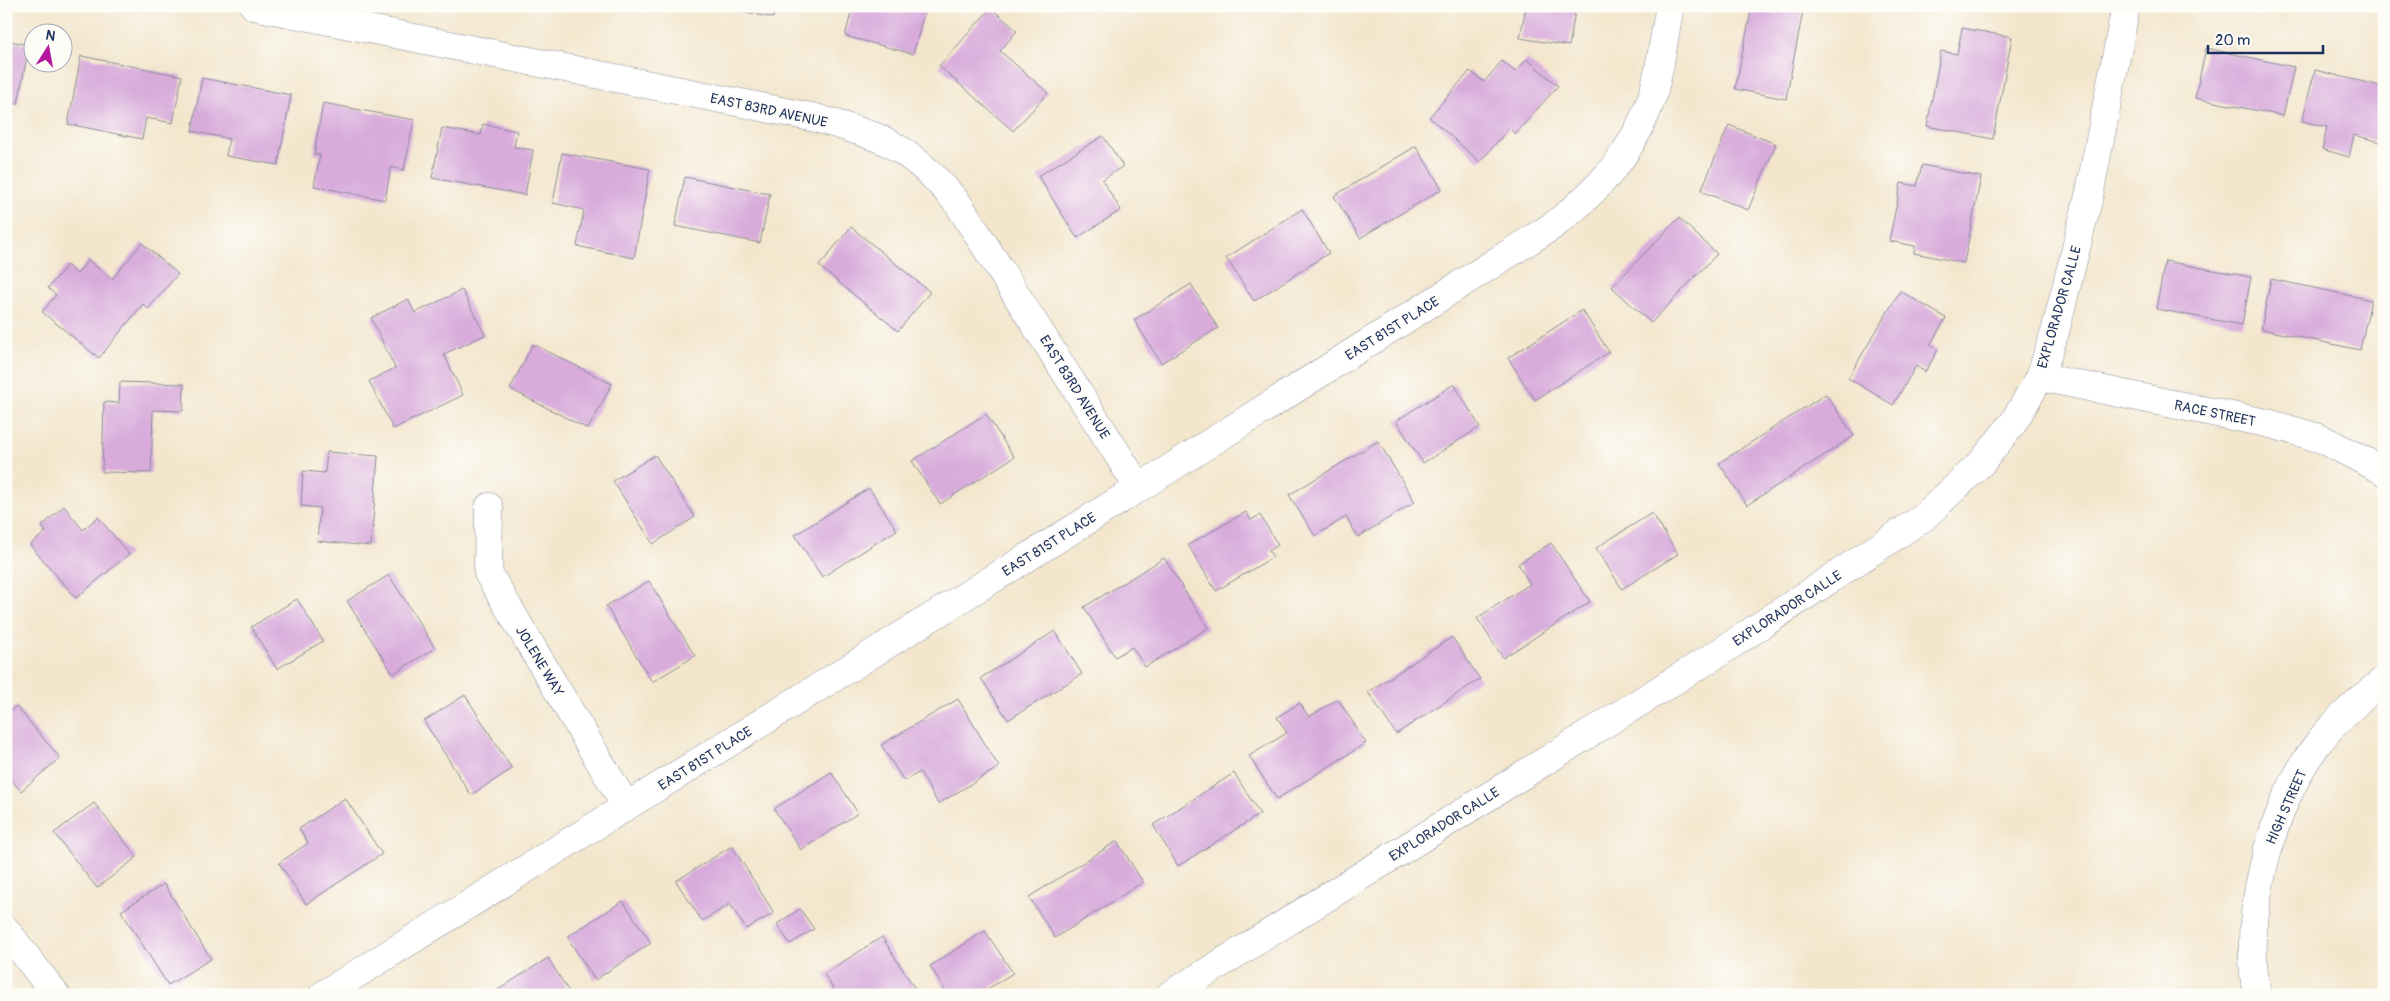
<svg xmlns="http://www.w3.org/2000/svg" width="2390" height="1001" font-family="Pangolin,sans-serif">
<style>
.building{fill:#d8abdb}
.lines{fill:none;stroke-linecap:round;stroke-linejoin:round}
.minor-casing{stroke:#878a96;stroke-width:29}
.minor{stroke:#fff;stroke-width:28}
.labels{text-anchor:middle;stroke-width:4;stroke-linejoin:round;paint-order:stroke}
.street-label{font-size:14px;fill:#1b2f5e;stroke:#fdfcf7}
</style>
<rect width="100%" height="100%" fill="#fdfcf7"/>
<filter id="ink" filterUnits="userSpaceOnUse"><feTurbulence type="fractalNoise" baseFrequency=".02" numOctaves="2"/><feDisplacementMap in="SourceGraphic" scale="10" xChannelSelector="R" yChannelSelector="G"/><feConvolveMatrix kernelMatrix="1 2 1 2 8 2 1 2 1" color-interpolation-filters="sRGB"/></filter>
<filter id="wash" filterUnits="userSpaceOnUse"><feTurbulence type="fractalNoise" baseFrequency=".0096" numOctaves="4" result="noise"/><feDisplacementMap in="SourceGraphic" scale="20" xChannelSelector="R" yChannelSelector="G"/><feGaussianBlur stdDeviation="1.12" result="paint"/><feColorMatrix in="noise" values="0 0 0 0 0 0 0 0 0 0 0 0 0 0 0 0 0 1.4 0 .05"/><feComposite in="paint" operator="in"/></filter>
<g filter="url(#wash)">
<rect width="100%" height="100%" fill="#f3e6cd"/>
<g id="blocks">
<path class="building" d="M715,6H776L773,18Z
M853,6H926L913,54L845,36Z
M1526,6H1576L1569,46L1520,38Z
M1752,6H1804L1786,99L1735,89Z
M1998,6H2015V10Z
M991,8L1017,31L1000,51L1048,93L1013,131L939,66Z
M1962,28L2012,37L1993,139L1927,126L1941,51L1957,54Z
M6,40L29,45L18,104L6,102Z
M2206,48L2294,67L2283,116L2195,98Z
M81,56L182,76L173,123L146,118L142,139L68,124Z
M1527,59L1558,86L1515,134L1509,128L1480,162L1429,117L1470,71L1484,82L1502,61L1515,72Z
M2315,70L2384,87V143L2354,135L2349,157L2322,149L2327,127L2302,121Z
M202,78L291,95L278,165L226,156L229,139L192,131Z
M323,103L414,120L404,170L391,167L385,200L314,186L320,155L314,154Z
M483,124L517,131L514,147L533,150L525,195L432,178L442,128L481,135Z
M1729,125L1776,144L1748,210L1701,191Z
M1103,136L1123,166L1102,180L1121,210L1077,238L1038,176Z
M1416,146L1442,189L1360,238L1334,196Z
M562,153L650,169L634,258L577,246L584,210L553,203Z
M1922,165L1981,177L1964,263L1914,253L1915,246L1889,241L1901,183L1917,186Z
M685,177L770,194L760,243L675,226Z
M1302,209L1329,253L1254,301L1226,258Z
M1679,218L1717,254L1651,323L1612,287Z
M851,227L930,292L898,331L819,266Z
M142,243L178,274L148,309L143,304L99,358L42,312L56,295L48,288L67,265L77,274L88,260L112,279Z
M2165,261L2251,277L2242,325L2156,309Z
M2271,279L2371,300L2360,350L2261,329Z
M1191,284L1218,328L1161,363L1134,320Z
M462,290L485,335L444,354L463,395L393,429L369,381L395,368L371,318L408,299L415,313Z
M1900,291L1946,318L1930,345L1938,350L1925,372L1916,366L1893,405L1848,378Z
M1582,310L1609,352L1535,400L1508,358Z
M533,344L612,384L588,429L510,389Z
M120,382L184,384L183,411L153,410L151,473L102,472L104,402L119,403Z
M1454,384L1480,427L1423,463L1396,421Z
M1826,394L1854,436L1747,505L1719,463Z
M986,414L1014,457L940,504L912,461Z
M1378,441L1415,502L1358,537L1346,517L1315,536L1289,495Z
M327,452L378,456L371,546L317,541L320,508L301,506L303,471L325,473Z
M655,455L695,517L653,544L613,481Z
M869,488L897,530L822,577L795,535Z
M64,506L83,530L98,517L129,554L76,598L30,545L46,532L42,526Z
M1246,512L1251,520L1260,515L1278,545L1269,551L1273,557L1216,591L1188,545Z
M1652,513L1678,554L1622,589L1596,548Z
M1551,543L1590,602L1503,658L1477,618L1530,584L1518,564Z
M1164,558L1208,628L1145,667L1132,647L1115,657L1084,607Z
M389,575L435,648L393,674L347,601Z
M649,581L695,656L652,682L606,606Z
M297,599L323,641L277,669L251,627Z
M1055,631L1082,674L1008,720L981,678Z
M1452,637L1480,679L1396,734L1368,692Z
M465,695L512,769L471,795L424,721Z
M958,699L999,767L938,804L920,772L904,781L881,745Z
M1338,699L1366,743L1277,799L1249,756L1287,733L1277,717L1300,703L1309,717Z
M16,706L60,758L21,791L6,774V714Z
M831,772L858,813L801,850L774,809Z
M1234,773L1260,814L1178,866L1153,825Z
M345,798L382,854L306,904L279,863L308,843L299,829Z
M94,803L137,857L97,888L54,833Z
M1117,841L1143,882L1055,938L1029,897Z
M732,846L774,913L746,929L730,904L702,921L676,881Z
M164,884L211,959L168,985L121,911Z
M623,901L651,943L595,980L567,937Z
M800,909L814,929L790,944L777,924Z
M985,931L1013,973L978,995H948L930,966Z
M882,937L919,995H837L824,974Z
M548,958L571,995H490Z"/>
</g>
</g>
<g filter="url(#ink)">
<use href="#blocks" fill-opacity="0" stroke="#878a96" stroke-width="1"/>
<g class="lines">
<defs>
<path id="minor" d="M254,6L816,118C838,125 862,131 883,140C914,155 938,179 959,205L1139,488
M2040,377L2271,424L2322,439L2384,471
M489,507L488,573L626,806
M6,930L56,995
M323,995L1139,488L1554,225C1600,189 1633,153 1652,97C1661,68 1664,36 1670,6
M1170,995L1725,649L1924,517L1982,462L2013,423L2040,377L2055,332L2089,196L2126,6
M2257,995C2242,919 2270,808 2316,746C2334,721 2360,699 2384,680"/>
</defs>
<use href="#minor" class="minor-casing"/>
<use href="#minor" class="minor"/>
</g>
</g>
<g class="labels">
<g class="street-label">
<text transform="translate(769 110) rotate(12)" y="5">EAST 83RD AVENUE</text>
<text transform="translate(2059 307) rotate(-74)" y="5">EXPLORADOR CALLE</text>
<text transform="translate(1392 328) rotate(-32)" y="5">EAST 81ST PLACE</text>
<text transform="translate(1075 387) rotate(58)" y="5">EAST 83RD AVENUE</text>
<text transform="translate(2215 413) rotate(12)" y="5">RACE STREET</text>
<text transform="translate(1049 544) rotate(-32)" y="5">EAST 81ST PLACE</text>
<text transform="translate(1787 608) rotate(-33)" y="5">EXPLORADOR CALLE</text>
<text transform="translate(540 661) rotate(59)" y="5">JOLENE WAY</text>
<text transform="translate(705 758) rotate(-32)" y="5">EAST 81ST PLACE</text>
<text transform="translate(2286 807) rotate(-66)" y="5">HIGH STREET</text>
<text transform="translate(1444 824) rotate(-32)" y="5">EXPLORADOR CALLE</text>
</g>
</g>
<rect width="2390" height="1001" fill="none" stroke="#fdfcf7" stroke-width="25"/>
<g transform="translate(48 48) rotate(11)"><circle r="24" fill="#fdfcf7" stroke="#a3aaba"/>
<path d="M0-4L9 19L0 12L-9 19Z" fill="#b5179e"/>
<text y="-8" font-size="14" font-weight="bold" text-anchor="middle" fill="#1b2f5e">N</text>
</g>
<path d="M2208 45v8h115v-8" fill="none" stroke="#1b2f5e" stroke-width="2.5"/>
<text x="2215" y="45" font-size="15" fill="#1b2f5e" stroke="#fdfcf7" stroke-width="4" paint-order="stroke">20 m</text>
</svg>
